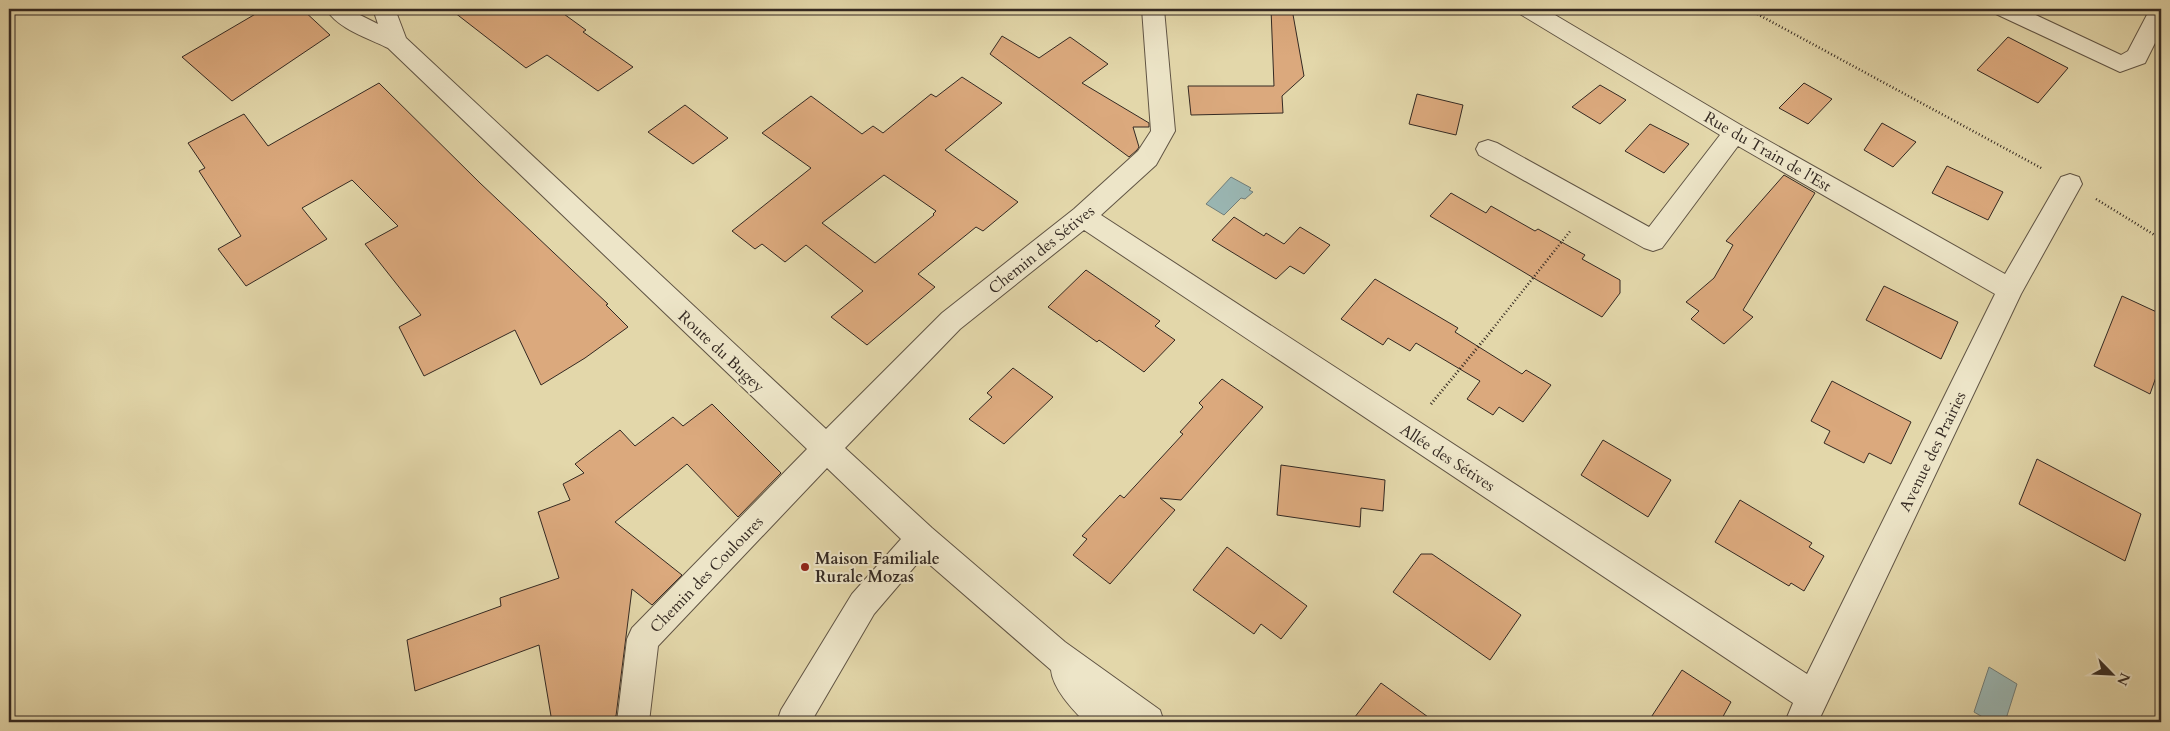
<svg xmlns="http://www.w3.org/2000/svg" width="2170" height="731" font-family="Cardo,serif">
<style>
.water{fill:#9ab7b4;stroke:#717e7a}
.building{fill:#dba97d;stroke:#342922;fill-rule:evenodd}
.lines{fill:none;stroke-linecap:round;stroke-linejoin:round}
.minor-casing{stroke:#605444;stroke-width:2}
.path-far1{stroke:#342922;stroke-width:2.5;stroke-dasharray:1 2.5;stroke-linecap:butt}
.path{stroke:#342922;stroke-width:3;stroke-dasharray:1 2.5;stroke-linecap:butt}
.minor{fill:#ede5c8;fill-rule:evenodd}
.poi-dot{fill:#8f2418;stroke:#ede5c8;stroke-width:2}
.labels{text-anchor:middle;stroke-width:4;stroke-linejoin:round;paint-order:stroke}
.street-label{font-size:16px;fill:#342922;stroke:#ede5c8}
.poi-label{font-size:16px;font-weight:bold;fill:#342922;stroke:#ede5c8;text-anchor:start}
</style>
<rect width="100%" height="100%" fill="#e3d7aa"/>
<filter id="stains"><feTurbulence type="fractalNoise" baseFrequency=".004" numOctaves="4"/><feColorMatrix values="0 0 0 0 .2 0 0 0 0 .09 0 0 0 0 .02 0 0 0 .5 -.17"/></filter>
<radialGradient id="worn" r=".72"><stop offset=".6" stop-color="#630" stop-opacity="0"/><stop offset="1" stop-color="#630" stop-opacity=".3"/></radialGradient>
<path class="water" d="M1231,177L1251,188L1249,190L1253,192L1245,199L1241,198L1224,215L1206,204Z
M1989,667L2017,684L2005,722H1991L1974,712Z"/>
<path class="building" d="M264,9H302L330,35L232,101L182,57Z
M450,9H557L586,30L583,32L633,67L598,91L547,55L526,68Z
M1271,9H1292L1304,76L1282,96L1283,113L1191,115L1188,86H1274Z
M1002,36L1039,58L1070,37L1108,64L1082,83L1149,123V127H1133L1139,147L1137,150L1129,157L990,54Z
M2008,37L2068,68L2038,103L1977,70Z
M962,77L1002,103L945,150L1018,202L983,231L976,227L918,274L935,287L867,345L831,317L863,291L806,245L785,262L762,244L755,249L732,231L811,168L762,133L811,96L862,134L873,126L883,133L931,94L936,97ZM884,175L936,211L933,214L934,215L875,263L822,223Z
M379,83L480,183L608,304L606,305L628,327L585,358L541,385L515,330L424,376L399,327L421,315L365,244L398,226L352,180L302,208L327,239L246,286L218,249L241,236L199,171L205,168L188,143L244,114L268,146Z
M1804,83L1832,99L1808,124L1779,108Z
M1600,85L1626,100L1600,124L1572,107Z
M1417,94L1463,105L1456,135L1409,124Z
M685,105L728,138L693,164L648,132Z
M1882,123L1916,142L1893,167L1864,150Z
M1650,124L1689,144L1664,173L1625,151Z
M1947,166L2003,192L1988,220L1932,193Z
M1784,175L1815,193L1743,310L1753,317L1724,344L1691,319L1699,311L1686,302L1714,278L1733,245L1726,241Z
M1451,193L1486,213L1491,206L1535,231L1538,229L1585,255L1582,259L1620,280V293L1602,317L1537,280L1430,216Z
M1234,217L1264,236L1266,233L1284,244L1300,227L1330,245L1304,274L1290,266L1276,279L1212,240Z
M1086,270L1160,321L1155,326L1175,340L1144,372L1099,340L1097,342L1048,307Z
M1375,279L1458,328L1455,332L1522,374L1526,370L1551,385L1523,422L1499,407L1493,415L1467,399L1480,381L1416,343L1410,351L1388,338L1383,345L1341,319Z
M1884,286L1958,322L1941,359L1866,320Z
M2122,296L2161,314V363L2150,394L2094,366Z
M1013,368L1053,397L1004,444L969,419L992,397L987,393Z
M1222,379L1263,407L1181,500L1160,498L1175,510L1110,584L1073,555L1087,539L1082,536L1120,495L1124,498L1183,434L1180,432L1203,407L1199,403Z
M1832,381L1911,422L1891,464L1869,453L1864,463L1824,443L1830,431L1811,421Z
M712,404L781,473L738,517L687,464L615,522L682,575L652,605L632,589L616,716L596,722H552L539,645L415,691L407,640L501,606L500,598L559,578L538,512L570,500L563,484L584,473L575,464L620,430L635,446L673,417L683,426Z
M1603,440L1671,480L1648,517L1581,475Z
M2037,459L2141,514L2125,561L2019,504Z
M1281,465L1385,480L1383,511L1361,508L1360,527L1277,515Z
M1740,500L1812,543L1809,547L1824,556L1804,591L1791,583L1789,586L1715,542Z
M1227,547L1307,606L1281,639L1261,624L1254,634L1193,590Z
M1421,554H1432L1521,615L1490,660L1393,592Z
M1682,670L1731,702L1720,722H1648Z
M1381,683L1435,722H1351Z"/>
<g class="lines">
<defs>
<path id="minor" d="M326,9H351L360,15L378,24L373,9H395L406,38L826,429L942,313L1074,209L1138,151L1151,131L1142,9H1164L1175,131L1156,165L1101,215L1807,674L1995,294L1738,146L1662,248L1653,251L1644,248L1479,155L1476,149L1479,143L1488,140L1497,143L1649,227L1720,135L1520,14L1517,9H1545L1744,127L2005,274L2061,177L2070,174L2079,177L2082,184L2021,294L1818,722H1785L1793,703L1084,230L960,329L845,448L932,528L1065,642L1160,710L1164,722H1085C1072,709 1053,689 1051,670L922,558L874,614L811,722H777L781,710L852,594L901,539L827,468L658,646L649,722H617L627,639L632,628L807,449L388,48C368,38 338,29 326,9Z
M1993,9H2023L2121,55L2128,51L2150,9H2161V31L2145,63L2120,72L1996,14Z"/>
</defs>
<use href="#minor" class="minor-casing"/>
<path class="path-far1" d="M1748,9L2043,169
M2096,199L2161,239
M1491,331L1571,230"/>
<path class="path" d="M1431,404L1492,330"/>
<use href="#minor" class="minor"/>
</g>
<circle class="poi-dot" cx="805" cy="567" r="5"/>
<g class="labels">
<g class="street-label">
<text transform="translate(1768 151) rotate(30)" y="6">Rue du Train de l'Est</text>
<text transform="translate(1041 249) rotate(-39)" y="6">Chemin des Sétives</text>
<text transform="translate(722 351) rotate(43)" y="6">Route du Bugey</text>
<text transform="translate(1932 451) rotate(-64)" y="6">Avenue des Prairies</text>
<text transform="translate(1448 457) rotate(33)" y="6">Allée des Sétives</text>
<text transform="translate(706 574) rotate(-46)" y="6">Chemin des Couloures</text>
</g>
<g class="poi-label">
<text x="815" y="564">Maison Familiale<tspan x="815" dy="18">Rurale Mozas</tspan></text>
</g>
</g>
<rect width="2170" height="731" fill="none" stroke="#e3d7aa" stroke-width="30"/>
<rect x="10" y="10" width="2150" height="711" fill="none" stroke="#342922" stroke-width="2.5"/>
<rect x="15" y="15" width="2140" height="701" fill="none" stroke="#342922"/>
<g transform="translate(2112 674) rotate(114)" stroke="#ede5c8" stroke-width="4" paint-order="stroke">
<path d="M0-4L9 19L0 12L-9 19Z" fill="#342922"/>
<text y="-8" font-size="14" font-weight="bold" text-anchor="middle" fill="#342922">N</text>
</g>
<rect width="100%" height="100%" filter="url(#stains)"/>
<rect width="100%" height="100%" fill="url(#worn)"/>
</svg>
